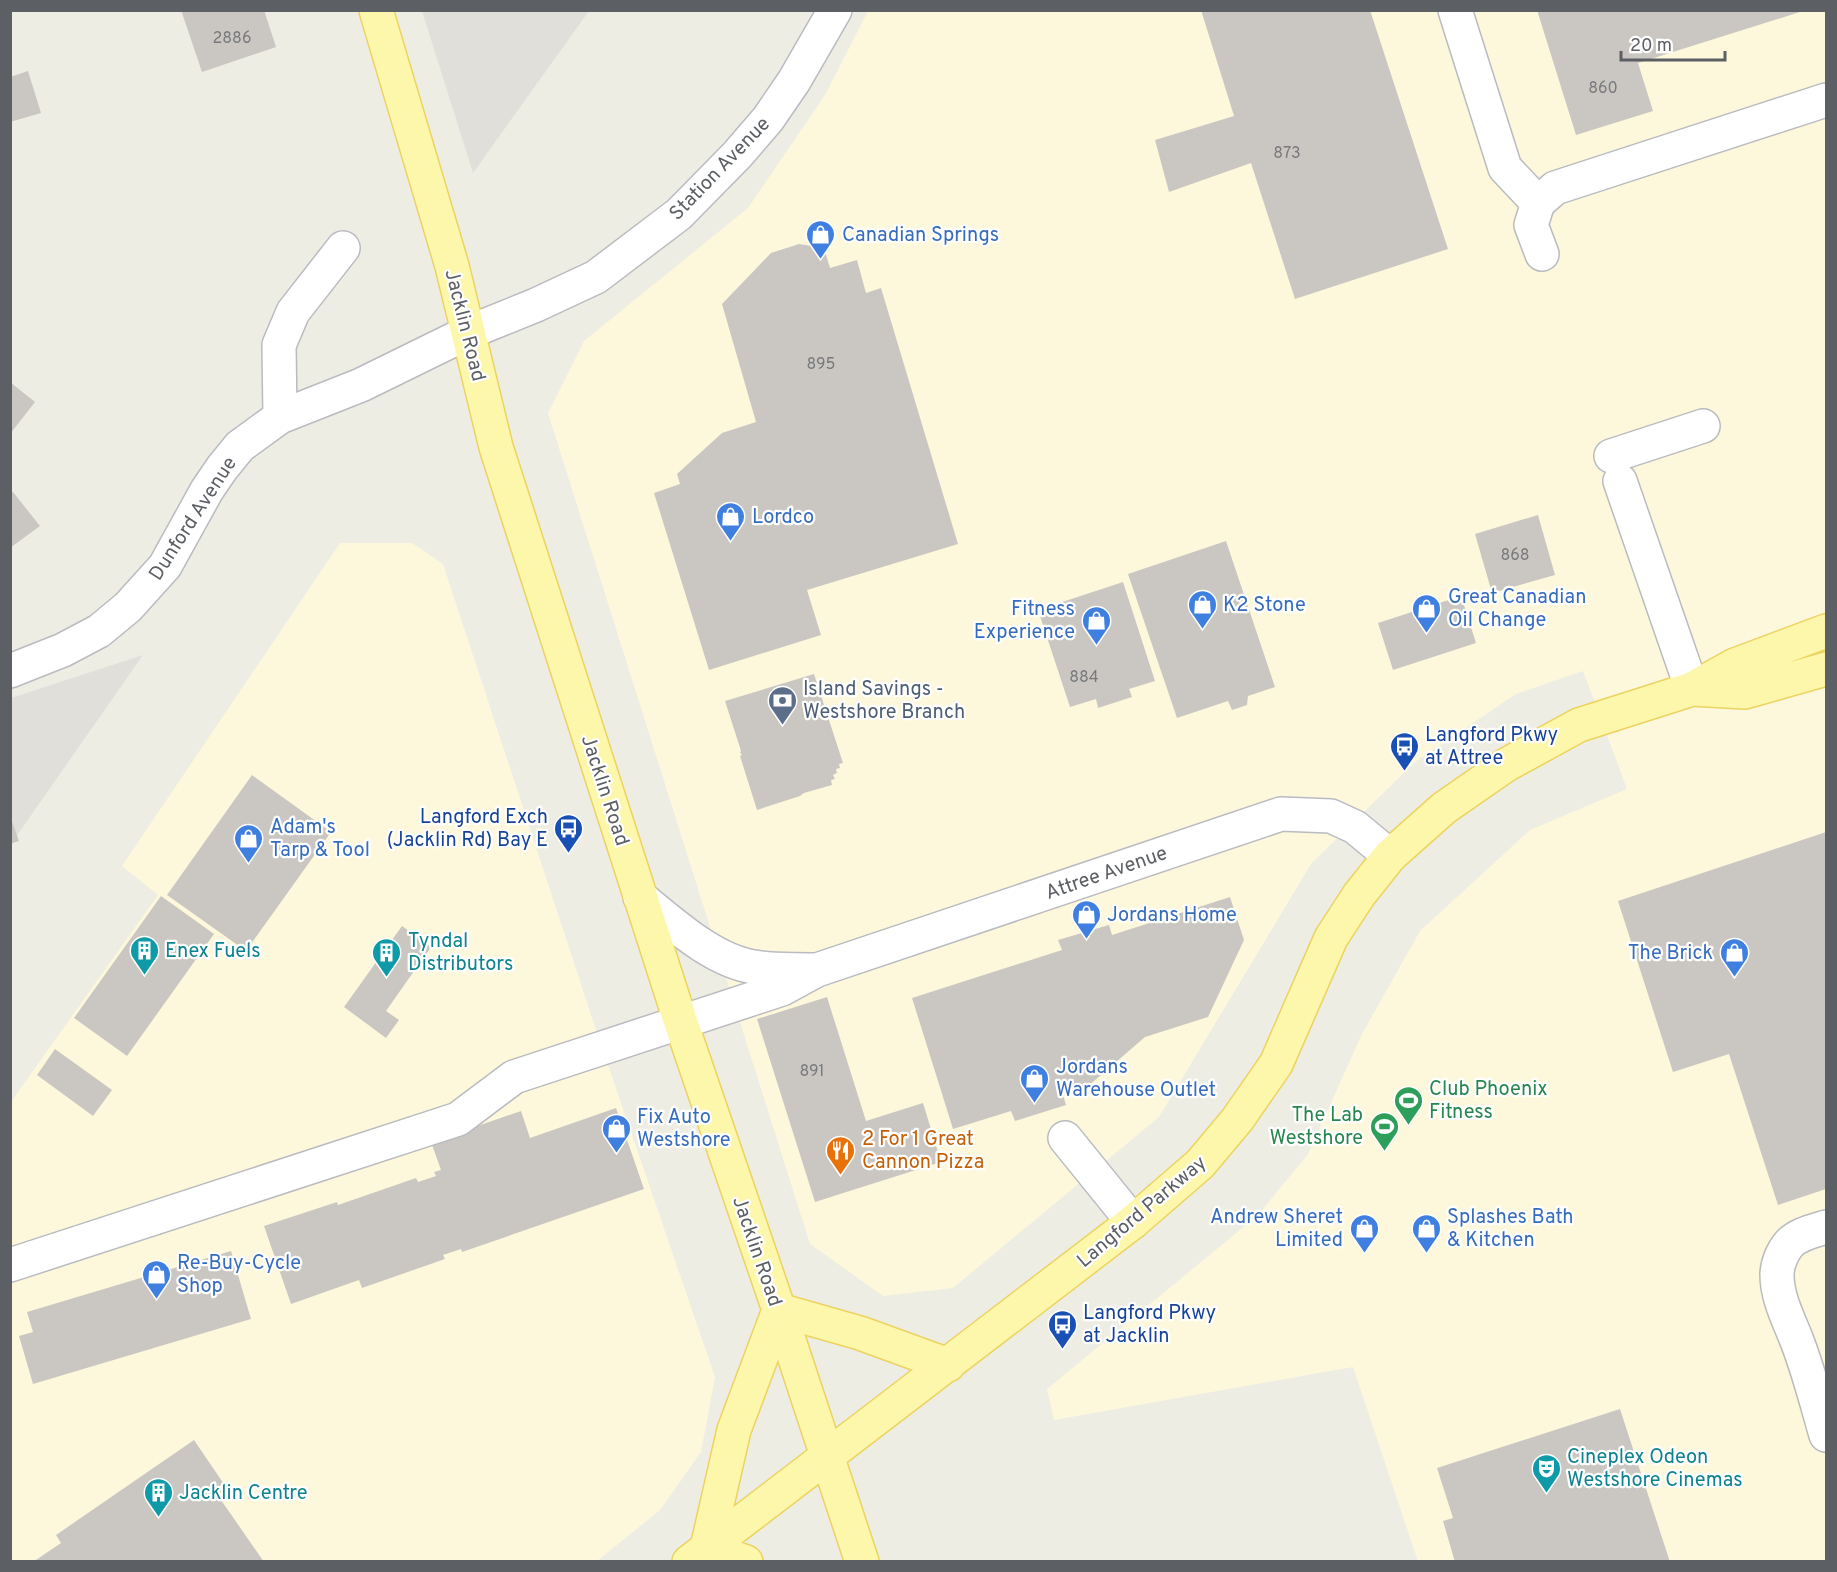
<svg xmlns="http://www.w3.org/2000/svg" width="1837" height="1572" font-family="Overpass,sans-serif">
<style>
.commercial{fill:#fdf8db}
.industrial{fill:#e0dfd9}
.building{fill:#cac7c2}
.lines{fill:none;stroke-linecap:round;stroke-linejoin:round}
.minor-casing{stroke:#b9bbc0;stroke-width:36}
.major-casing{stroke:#ecd35f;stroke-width:36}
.minor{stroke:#fff;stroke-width:33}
.major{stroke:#fcf7ab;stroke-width:33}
.labels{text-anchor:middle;stroke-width:4.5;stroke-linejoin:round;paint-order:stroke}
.number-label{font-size:16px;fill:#78797c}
.street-label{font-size:20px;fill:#5c5f64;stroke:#fff}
.shop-label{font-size:20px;fill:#366cbe;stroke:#fff;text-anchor:start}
.service-label{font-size:20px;fill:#4e5e75;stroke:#fff;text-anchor:start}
.transit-label{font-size:20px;fill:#164399;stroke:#fff;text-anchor:start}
.culture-label{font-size:20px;fill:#0d838f;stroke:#fff;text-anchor:start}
.leisure-label{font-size:20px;fill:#27864d;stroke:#fff;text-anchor:start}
.food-label{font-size:20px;fill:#c56008;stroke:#fff;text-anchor:start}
</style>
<rect width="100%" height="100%" fill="#eeede4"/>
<path class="commercial" d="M868,11H1826V1561H1418L1353,1367L1054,1420L1047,1389L1258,1215L1308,1154L1362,1034L1420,931L1530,830L1627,789L1583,671L1516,694L1415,762L1311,864L1159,1117L953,1288L883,1296L810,1244L548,413L584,341L748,208L825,95Z
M340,543H412L443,564L597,1033L715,1377L701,1452L660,1510L597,1561L11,1562V1102L158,895L122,866Z"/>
<path class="industrial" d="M422,11H589L473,173Z
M143,655L11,844V698Z"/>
<path class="building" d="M181,10H264L276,47L202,72Z
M1201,10H1370L1448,249L1295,299L1251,163L1169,192L1155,140L1234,116Z
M1537,10H1803V11L1638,63L1653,111L1576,135Z
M28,71L41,113L10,122V77Z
M799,244L824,248L830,268L857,260L866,293L881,288L958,544L807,590L821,635L709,670L654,493L680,484L677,474L722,433L756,422L722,304L771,253Z
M10,382L35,402L10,434Z
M13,492L40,526L10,548V494Z
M1538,515L1555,575L1492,593L1475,534Z
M1226,541L1275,687L1248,696L1247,705L1232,710L1228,701L1177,718L1128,574Z
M1123,582L1155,681L1129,689L1132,697L1098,708L1096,699L1070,707L1038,610Z
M1461,596L1476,643L1393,670L1378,623Z
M814,674L843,763L839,764L840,768L836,769L837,773L833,775L835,779L831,780L832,785L804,793L800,796L757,810L740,756L742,755L740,752L741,751L725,701Z
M252,775L331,832L246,951L167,895Z
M10,816L19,841L10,844Z
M1826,832V1189L1778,1205L1729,1054L1673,1072L1618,901Z
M161,896L214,934L127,1056L74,1018Z
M1230,897L1244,940L1208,1017L1145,1037L1087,1087L1063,1095L1066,1105L1015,1121L1011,1111L953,1129L912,998L1062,950L1058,940L1109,925L1112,935Z
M402,926L431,947L386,1011L399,1020L386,1038L344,1007Z
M827,997L866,1121L923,1103L941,1162L815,1202L757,1019Z
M55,1049L112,1090L93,1116L37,1075Z
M616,1108L644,1189L462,1252L461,1249L443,1255L445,1259L362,1288L359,1280L291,1304L264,1226L337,1202L338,1205L416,1178L418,1182L436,1176L434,1172L441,1170L431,1142L521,1111L530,1138Z
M231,1251L251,1319L33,1384L19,1336L33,1332L27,1312Z
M1620,1409L1670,1562H1455L1443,1521L1453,1518L1437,1468Z
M194,1440L230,1493L221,1500L264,1562H33L61,1543L56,1535Z"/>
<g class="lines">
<defs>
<path id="minor" d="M1455,10L1505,168L1538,203
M1542,254L1531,225L1538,203L1555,188L1826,100
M280,417L279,345L293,312L343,248
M1611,456L1703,426
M1620,481L1692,689
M10,671L63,650L99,631L128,607L165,566L207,490L222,468L240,446L280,417L361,385L467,333L536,305L596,277L679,214L737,155L768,119L794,81L835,10
M640,897C672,923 713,961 754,967C774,971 795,969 815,970
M1065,1138L1133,1222
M1826,1227C1814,1231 1798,1234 1789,1244C1782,1252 1777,1265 1777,1275C1777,1298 1789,1320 1797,1341C1809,1372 1817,1404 1826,1435
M10,1265L458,1119L514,1077L782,989L817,970L1281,814L1331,816L1355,827L1390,856"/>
<path id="major" d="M376,10L452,266L496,447L681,1023L779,1310L862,1562
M1692,689L1745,692L1826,669
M779,1310L860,1333L948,1365
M707,1548L734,1430L779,1310
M707,1548L746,1562
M689,1562L1133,1222L1200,1164L1237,1120L1276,1064L1331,938L1359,895L1390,856L1444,808L1506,765L1579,725L1692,689L1735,665L1826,631"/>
</defs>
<use href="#minor" class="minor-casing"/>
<use href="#major" class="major-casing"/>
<use href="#minor" class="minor"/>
<use href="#major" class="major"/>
</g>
<defs>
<symbol id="shop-pin" viewBox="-11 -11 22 30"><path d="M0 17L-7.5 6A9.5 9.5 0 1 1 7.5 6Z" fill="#3f7fe0" stroke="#fff"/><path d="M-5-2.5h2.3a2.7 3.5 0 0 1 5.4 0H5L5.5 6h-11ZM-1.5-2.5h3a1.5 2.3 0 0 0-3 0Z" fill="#fff"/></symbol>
<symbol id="bank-pin" viewBox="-11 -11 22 30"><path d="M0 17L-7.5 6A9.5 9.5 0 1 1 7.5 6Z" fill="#5c6f8a" stroke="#fff"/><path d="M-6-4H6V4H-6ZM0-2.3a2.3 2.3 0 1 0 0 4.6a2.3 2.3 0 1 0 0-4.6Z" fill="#fff"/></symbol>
<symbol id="bus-pin" viewBox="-11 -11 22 30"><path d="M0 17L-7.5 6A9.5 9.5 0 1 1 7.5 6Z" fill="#1a4fb4" stroke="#fff"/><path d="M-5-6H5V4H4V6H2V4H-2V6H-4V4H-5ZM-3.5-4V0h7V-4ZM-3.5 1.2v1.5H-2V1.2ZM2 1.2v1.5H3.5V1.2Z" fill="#fff"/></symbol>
<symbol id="building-pin" viewBox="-11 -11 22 30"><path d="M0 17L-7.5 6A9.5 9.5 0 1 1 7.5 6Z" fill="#0f9aa8" stroke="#fff"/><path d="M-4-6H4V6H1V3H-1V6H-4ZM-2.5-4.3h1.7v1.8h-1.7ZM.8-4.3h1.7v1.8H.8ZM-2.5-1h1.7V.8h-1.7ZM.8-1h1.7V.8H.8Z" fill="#fff"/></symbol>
<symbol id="stadium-pin" viewBox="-11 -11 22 30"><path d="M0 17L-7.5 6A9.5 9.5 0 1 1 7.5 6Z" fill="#2e9e5b" stroke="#fff"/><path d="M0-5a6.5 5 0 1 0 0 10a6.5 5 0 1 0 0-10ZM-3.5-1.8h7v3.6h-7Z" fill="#fff"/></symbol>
<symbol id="restaurant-pin" viewBox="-11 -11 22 30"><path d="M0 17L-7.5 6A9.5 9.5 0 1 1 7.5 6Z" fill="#e8710a" stroke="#fff"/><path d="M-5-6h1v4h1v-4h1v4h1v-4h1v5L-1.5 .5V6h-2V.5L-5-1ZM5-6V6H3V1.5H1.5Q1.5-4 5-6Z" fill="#fff"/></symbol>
<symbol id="theatre-pin" viewBox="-11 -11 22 30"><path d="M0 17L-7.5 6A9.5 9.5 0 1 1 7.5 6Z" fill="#0f9aa8" stroke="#fff"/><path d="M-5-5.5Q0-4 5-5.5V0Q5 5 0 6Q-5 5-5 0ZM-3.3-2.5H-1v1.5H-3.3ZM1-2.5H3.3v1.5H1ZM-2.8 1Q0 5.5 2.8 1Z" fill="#fff"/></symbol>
</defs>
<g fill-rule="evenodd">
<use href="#shop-pin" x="804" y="218" width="33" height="45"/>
<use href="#shop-pin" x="714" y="500" width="33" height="45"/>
<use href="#shop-pin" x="1186" y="588" width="33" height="45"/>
<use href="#shop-pin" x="1410" y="592" width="33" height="45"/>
<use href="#shop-pin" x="1080" y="604" width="33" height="45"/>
<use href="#bank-pin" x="766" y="684" width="33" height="45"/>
<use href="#bus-pin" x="1388" y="730" width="33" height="45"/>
<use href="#bus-pin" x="552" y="812" width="33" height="45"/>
<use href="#shop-pin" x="232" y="822" width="33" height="45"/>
<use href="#shop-pin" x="1070" y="898" width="33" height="45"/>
<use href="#building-pin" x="128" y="934" width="33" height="45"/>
<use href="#building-pin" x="370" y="936" width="33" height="45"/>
<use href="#shop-pin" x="1718" y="936" width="33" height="45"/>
<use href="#shop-pin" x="1018" y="1062" width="33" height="45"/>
<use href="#stadium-pin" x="1392" y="1084" width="33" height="45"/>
<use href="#stadium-pin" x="1368" y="1110" width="33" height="45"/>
<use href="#shop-pin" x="600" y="1112" width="33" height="45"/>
<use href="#restaurant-pin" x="824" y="1134" width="33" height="45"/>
<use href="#shop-pin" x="1348" y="1212" width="33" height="45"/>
<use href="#shop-pin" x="1410" y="1212" width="33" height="45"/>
<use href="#shop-pin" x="140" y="1258" width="33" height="45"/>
<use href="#bus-pin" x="1046" y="1308" width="33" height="45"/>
<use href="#theatre-pin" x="1530" y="1452" width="33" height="45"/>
<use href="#building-pin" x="142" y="1476" width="33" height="45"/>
</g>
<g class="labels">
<g class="number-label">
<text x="232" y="43">2886</text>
<text x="1603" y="93">860</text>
<text x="1287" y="158">873</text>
<text x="821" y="369">895</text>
<text x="1515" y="560">868</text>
<text x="1084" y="682">884</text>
<text x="812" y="1076">891</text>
</g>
<g class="street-label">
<text transform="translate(719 168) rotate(-46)" y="7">Station Avenue</text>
<text transform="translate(466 325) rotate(76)" y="7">Jacklin Road</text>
<text transform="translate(192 518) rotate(-57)" y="7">Dunford Avenue</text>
<text transform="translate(606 790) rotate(72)" y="7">Jacklin Road</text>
<text transform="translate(1106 872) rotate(-19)" y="7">Attree Avenue</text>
<text transform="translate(1141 1211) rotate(-40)" y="7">Langford Parkway</text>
<text transform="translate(758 1251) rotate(71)" y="7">Jacklin Road</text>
</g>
<g class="shop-label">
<text x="842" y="241">Canadian Springs</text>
<text x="752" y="523">Lordco</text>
<text x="1448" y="603">Great Canadian<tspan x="1448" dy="23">Oil Change</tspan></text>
<text x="1223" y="611">K2 Stone</text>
<text x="1075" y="615" text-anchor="end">Fitness<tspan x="1075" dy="23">Experience</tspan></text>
<text x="270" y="833">Adam's<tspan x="270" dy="23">Tarp &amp; Tool</tspan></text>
<text x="1107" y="921">Jordans Home</text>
<text x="1713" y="959" text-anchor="end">The Brick</text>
<text x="1056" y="1073">Jordans<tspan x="1056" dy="23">Warehouse Outlet</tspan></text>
<text x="637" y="1123">Fix Auto<tspan x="637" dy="23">Westshore</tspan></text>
<text x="1343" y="1223" text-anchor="end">Andrew Sheret<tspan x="1343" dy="23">Limited</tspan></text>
<text x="1447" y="1223">Splashes Bath<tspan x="1447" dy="23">&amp; Kitchen</tspan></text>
<text x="177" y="1269">Re-Buy-Cycle<tspan x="177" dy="23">Shop</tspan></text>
</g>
<g class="service-label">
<text x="803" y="695">Island Savings -<tspan x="803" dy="23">Westshore Branch</tspan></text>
</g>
<g class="transit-label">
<text x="1425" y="741">Langford Pkwy<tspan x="1425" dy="23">at Attree</tspan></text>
<text x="548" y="823" text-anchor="end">Langford Exch<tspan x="548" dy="23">(Jacklin Rd) Bay E</tspan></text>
<text x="1083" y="1319">Langford Pkwy<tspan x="1083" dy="23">at Jacklin</tspan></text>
</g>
<g class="culture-label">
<text x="408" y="947">Tyndal<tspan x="408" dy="23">Distributors</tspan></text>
<text x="165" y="957">Enex Fuels</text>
<text x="1567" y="1463">Cineplex Odeon<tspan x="1567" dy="23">Westshore Cinemas</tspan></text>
<text x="179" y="1499">Jacklin Centre</text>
</g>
<g class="leisure-label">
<text x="1429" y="1095">Club Phoenix<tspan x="1429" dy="23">Fitness</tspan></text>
<text x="1363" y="1121" text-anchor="end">The Lab<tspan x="1363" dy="23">Westshore</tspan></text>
</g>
<g class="food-label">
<text x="862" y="1145">2 For 1 Great<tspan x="862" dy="23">Cannon Pizza</tspan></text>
</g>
</g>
<rect width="1837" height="1572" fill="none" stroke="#5c5f64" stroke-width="24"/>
<path d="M1621 51v9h104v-9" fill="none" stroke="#5c5f64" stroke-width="3"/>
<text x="1630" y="51" font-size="18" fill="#5c5f64" stroke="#ffffff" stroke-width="4.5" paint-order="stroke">20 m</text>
</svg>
